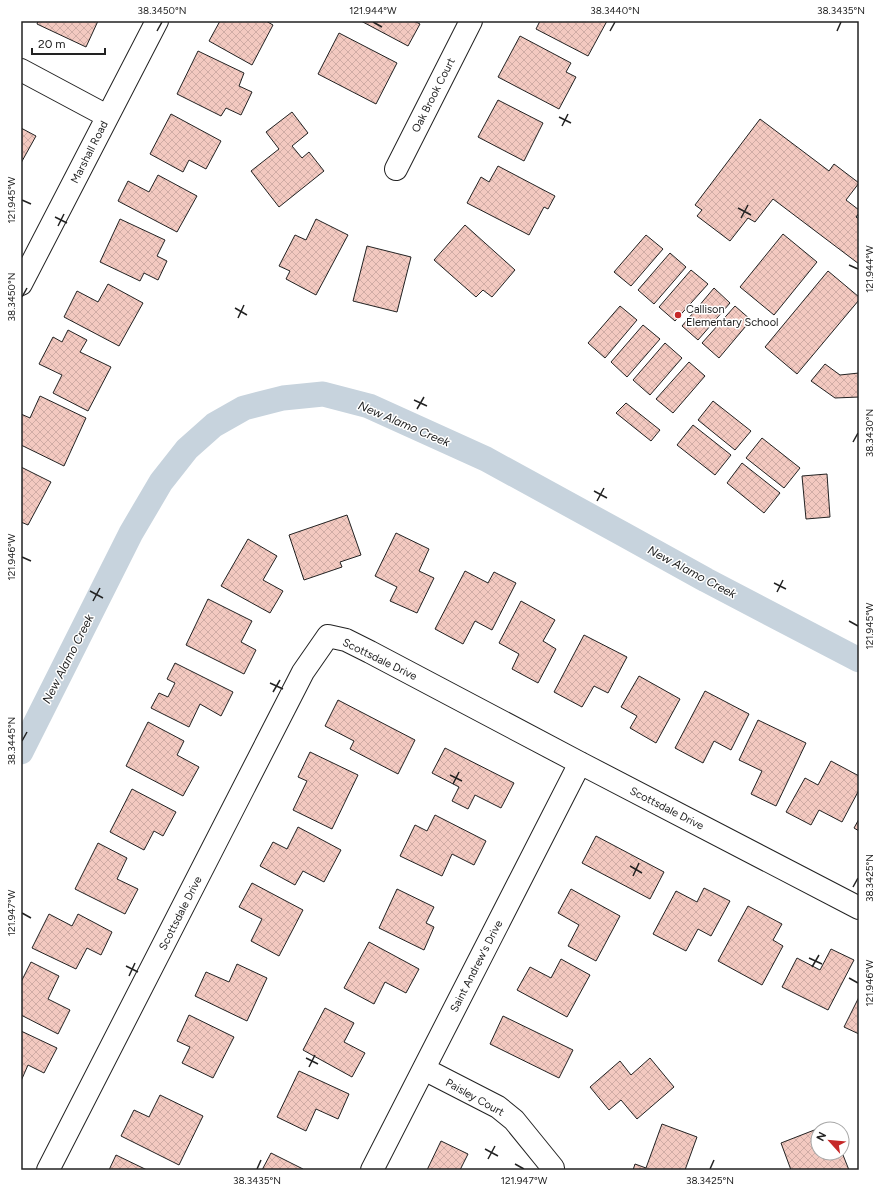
<svg xmlns="http://www.w3.org/2000/svg" width="880" height="1191" font-family="Figtree,sans-serif">
<style>
.lines{fill:none;stroke-linecap:round;stroke-linejoin:round}
.canal{stroke:#c7d3dd;stroke-width:25}
.building{fill:url(#building-cross-hatch);stroke:#222}
.minor-casing{stroke:#222;stroke-width:24}
.minor{stroke:#fff;stroke-width:22}
.ticks{fill:none;stroke:#222;stroke-width:1.5}
.poi-dot{fill:#c62828;stroke:#fff;stroke-width:1.5}
.labels{text-anchor:middle;stroke-width:3;stroke-linejoin:round;paint-order:stroke}
.street-label{font-size:11px;fill:#222;stroke:#fff}
.poi-label{font-size:11px;fill:#222;stroke:#fff;text-anchor:start}
.water-label{font-size:12px;font-style:italic;fill:#222;stroke:#fff}
.neatline{fill:none;stroke:#222;stroke-width:1.5}
.ticks-label{font-size:10px;text-anchor:middle;fill:#222}
</style>
<defs>
<pattern id="building-cross-hatch" width="8" height="8" patternUnits="userSpaceOnUse"><rect width="8" height="8" fill="#f3c9c0"/><path d="M0 0l8 8M0 8l8-8" fill="none" stroke="#d0aca5"/></pattern>
</defs>
<rect width="100%" height="100%" fill="#fff"/>
<g class="lines">
<path class="canal" d="M21,752L131,533L161,482L187,449L214,425L244,408L283,398L323,394L369,406L486,459L623,534L706,580L859,660"/>
</g>
<path class="building" d="M38,21H98L86,47L37,24Z
M220,21H266L273,25L252,65L209,41Z
M361,21H414L420,24L408,46Z
M540,21H607L588,56L536,29Z
M339,33L397,63L376,104L318,74Z
M520,36L571,63L566,72L576,77L559,109L498,77Z
M198,51L244,73L239,86L252,92L241,115L226,108L221,116L177,94Z
M498,100L543,123L524,161L478,137Z
M292,112L308,133L292,146L302,158L309,152L324,171L279,207L251,171L279,149L266,132Z
M171,114L221,141L206,169L189,160L183,172L150,154Z
M760,119L829,171L834,164L859,183L846,200L859,210V213L856,217L859,219V264L773,199L755,222L748,218L730,241L697,216L702,210L695,205Z
M21,128L36,136L21,163Z
M498,166L555,196L548,209L544,207L529,235L467,203L481,177L489,182Z
M158,175L197,196L177,232L118,201L128,181L149,192Z
M120,219L165,240L157,256L167,261L158,280L144,273L140,281L100,262Z
M316,219L348,235L316,295L286,279L290,271L279,266L295,235L306,240Z
M465,225L515,270L492,297L483,290L476,297L434,260Z
M783,234L817,262L774,315L740,287Z
M646,235L663,249L631,286L614,272Z
M367,246L411,257L397,312L353,301Z
M670,253L686,267L654,304L638,290Z
M691,270L708,284L675,321L659,307Z
M828,271L859,297V300L797,374L765,347Z
M108,284L143,303L119,346L64,317L77,291L98,302Z
M714,288L730,303L698,340L682,326Z
M620,306L637,320L605,358L588,343Z
M735,306L751,320L719,358L702,343Z
M643,325L660,339L627,377L611,362Z
M68,330L87,340L80,352L111,367L88,411L53,393L62,375L39,364L53,337L62,342Z
M665,343L682,358L650,395L633,380Z
M689,362L705,376L673,413L656,399Z
M825,364L840,375L859,373V397L835,398L811,381Z
M40,396L86,418L64,466L21,445V414L30,418Z
M713,401L751,431L735,450L698,420Z
M626,403L660,430L651,441L616,413Z
M693,425L731,455L715,475L677,445Z
M762,438L800,468L784,488L746,458Z
M742,463L780,493L764,513L727,483Z
M21,467L51,482L28,525L21,522Z
M827,474L830,517L806,519L802,476Z
M347,515L361,555L340,562L342,567L304,580L289,535Z
M396,533L429,549L419,571L434,578L417,613L390,601L397,587L375,576Z
M248,539L277,556L263,580L283,591L270,613L221,586Z
M465,571L488,583L494,572L516,583L492,630L475,621L463,644L435,629Z
M208,599L252,621L241,642L256,650L244,674L186,645Z
M521,601L555,620L543,641L556,649L538,683L512,669L519,654L499,643Z
M584,635L627,657L608,693L594,686L582,707L554,692Z
M175,663L233,692L221,716L200,704L189,727L151,708L159,693L168,697L175,683L167,679Z
M639,676L680,699L656,743L630,728L637,716L621,707Z
M705,691L749,714L731,750L714,741L703,763L675,748Z
M338,700L415,740L398,774L350,749L354,741L325,726Z
M758,720L806,743L776,806L751,794L762,771L739,760Z
M148,722L184,741L177,755L199,767L183,796L126,766Z
M445,748L514,783L501,808L475,795L468,809L452,801L459,787L432,773Z
M310,752L358,775L332,829L293,810L307,781L298,777Z
M831,761L859,776V790L842,822L819,810L811,825L786,812L805,778L818,785Z
M132,789L176,812L163,836L154,831L144,850L110,832Z
M435,815L486,841L474,865L452,854L442,876L400,856L415,825L427,831Z
M859,819V831L854,828Z
M298,827L341,850L324,882L303,871L295,885L260,866L273,842L287,849Z
M596,836L664,872L650,899L582,863Z
M98,843L127,858L117,879L138,889L125,914L75,889Z
M252,883L303,910L279,956L251,941L262,919L239,907Z
M704,888L730,901L711,936L698,929L686,951L653,934L676,891L697,902Z
M397,889L434,907L426,923L434,927L424,950L379,928Z
M571,889L620,916L596,961L568,946L579,925L558,913Z
M748,906L782,924L773,940L783,946L762,985L718,961Z
M49,914L72,926L78,914L112,932L101,955L87,948L76,969L32,948Z
M369,942L419,969L406,993L385,982L374,1004L344,988Z
M831,949L854,960L828,1010L782,987L797,958L820,970Z
M561,959L590,975L567,1017L517,990L530,967L551,978Z
M31,962L59,976L48,999L70,1010L58,1034L21,1015V982Z
M237,964L267,978L247,1021L195,996L206,972L229,982Z
M859,997V1034L844,1027Z
M325,1008L354,1023L344,1042L365,1053L352,1077L303,1050Z
M189,1015L234,1037L213,1078L182,1063L190,1047L177,1041Z
M503,1016L573,1050L559,1078L490,1044Z
M21,1031L57,1048L44,1073L28,1065L21,1081Z
M650,1058L674,1087L637,1119L621,1100L609,1110L590,1087L620,1061L631,1075Z
M299,1071L349,1094L338,1119L316,1109L306,1131L277,1117Z
M160,1095L203,1116L179,1165L121,1136L134,1110L149,1117Z
M662,1124L697,1137L685,1170H633L635,1164L646,1168Z
M822,1127L823,1129H818V1153H832L834,1158L843,1155L849,1170H791L781,1143Z
M441,1141L468,1154L460,1170H427Z
M271,1153L303,1169V1170H262Z
M116,1155L147,1170H109Z"/>
<g class="lines">
<defs>
<path id="minor" d="M21,70L107,116
M396,169L471,21
M21,284L157,21
M424,1069L498,1107L514,1120L553,1168
M48,1170L303,672L328,636L346,640L370,652L580,763L859,908
M372,1170L580,763"/>
</defs>
<use href="#minor" class="minor-casing"/>
<use href="#minor" class="minor"/>
</g>
<path class="ticks" d="M373,22L382,27M157,31L162,22M610,31L615,22M837,31L841,22M559,117L571,123M562,126L568,114M22,200L31,204M738,208L751,215M55,217L67,223M741,218L748,205M58,226L64,214M849,265L858,269M22,297L27,288M235,308L247,315M238,318L244,305M414,400L427,406M417,409L424,397M853,442L858,433M594,491L607,498M597,501L604,488M22,557L31,561M774,583L786,589M90,591L103,598M777,592L783,580M93,601L100,588M849,621L858,626M270,683L283,689M273,692L280,680M22,741L27,732M450,775L462,781M453,784L459,772M630,866L642,873M633,876L639,863M853,887L858,878M22,913L31,918M809,958L822,964M126,966L138,972M812,967L819,955M129,976L135,963M849,978L858,983M306,1058L318,1064M309,1067L315,1055M485,1149L498,1156M488,1159L495,1146M515,1164L524,1169M257,1169L261,1160M710,1169L714,1160"/>
<circle class="poi-dot" cx="678" cy="315" r="4"/>
<g class="labels">
<g class="street-label">
<text transform="translate(433 95) rotate(-63)" y="4">Oak Brook Court</text>
<text transform="translate(89 152) rotate(-63)" y="4">Marshall Road</text>
<text transform="translate(380 659) rotate(26)" y="4">Scottsdale Drive</text>
<text transform="translate(667 808) rotate(27)" y="4">Scottsdale Drive</text>
<text transform="translate(180 913) rotate(-63)" y="4">Scottsdale Drive</text>
<text transform="translate(476 966) rotate(-63)" y="4">Saint Andrew's Drive</text>
<text transform="translate(475 1097) rotate(29)" y="4">Paisley Court</text>
</g>
<g class="poi-label">
<text x="686" y="313">Callison<tspan x="686" dy="13">Elementary School</tspan></text>
</g>
<g class="water-label">
<text transform="translate(404 424) rotate(23)" y="4">New Alamo Creek</text>
<text transform="translate(692 572) rotate(28)" y="4">New Alamo Creek</text>
<text transform="translate(68 659) rotate(-63)" y="4">New Alamo Creek</text>
</g>
</g>
<rect width="880" height="1191" fill="none" stroke="#ffffff" stroke-width="44"/>
<g transform="translate(830 1141) rotate(297)"><circle r="19" fill="#ffffff" stroke="#a7a7a7"/>
<path d="M0-3L7 15L0 10L-7 15Z" fill="#c62828"/>
<text y="-6" font-size="11" font-weight="bold" text-anchor="middle" fill="#222222">N</text>
</g>
<path d="M32 48v6h73v-6" fill="none" stroke="#222222" stroke-width="2"/>
<text x="38" y="48" font-size="12" fill="#222222" stroke="#ffffff" stroke-width="3" paint-order="stroke">20 m</text>
<rect x="22" y="22" width="836" height="1147" class="neatline"/>
<g class="ticks-label">
<text x="162" y="14">38.3450°N</text>
<text x="373" y="14">121.944°W</text>
<text x="615" y="14">38.3440°N</text>
<text x="841" y="14">38.3435°N</text>
<text transform="translate(11 200) rotate(-90)" y="4">121.945°W</text>
<text transform="translate(869 269) rotate(-90)" y="4">121.944°W</text>
<text transform="translate(11 297) rotate(-90)" y="4">38.3450°N</text>
<text transform="translate(869 433) rotate(-90)" y="4">38.3430°N</text>
<text transform="translate(11 557) rotate(-90)" y="4">121.946°W</text>
<text transform="translate(869 626) rotate(-90)" y="4">121.945°W</text>
<text transform="translate(11 741) rotate(-90)" y="4">38.3445°N</text>
<text transform="translate(869 878) rotate(-90)" y="4">38.3425°N</text>
<text transform="translate(11 913) rotate(-90)" y="4">121.947°W</text>
<text transform="translate(869 983) rotate(-90)" y="4">121.946°W</text>
<text x="257" y="1184">38.3435°N</text>
<text x="524" y="1184">121.947°W</text>
<text x="710" y="1184">38.3425°N</text>
</g>
</svg>
